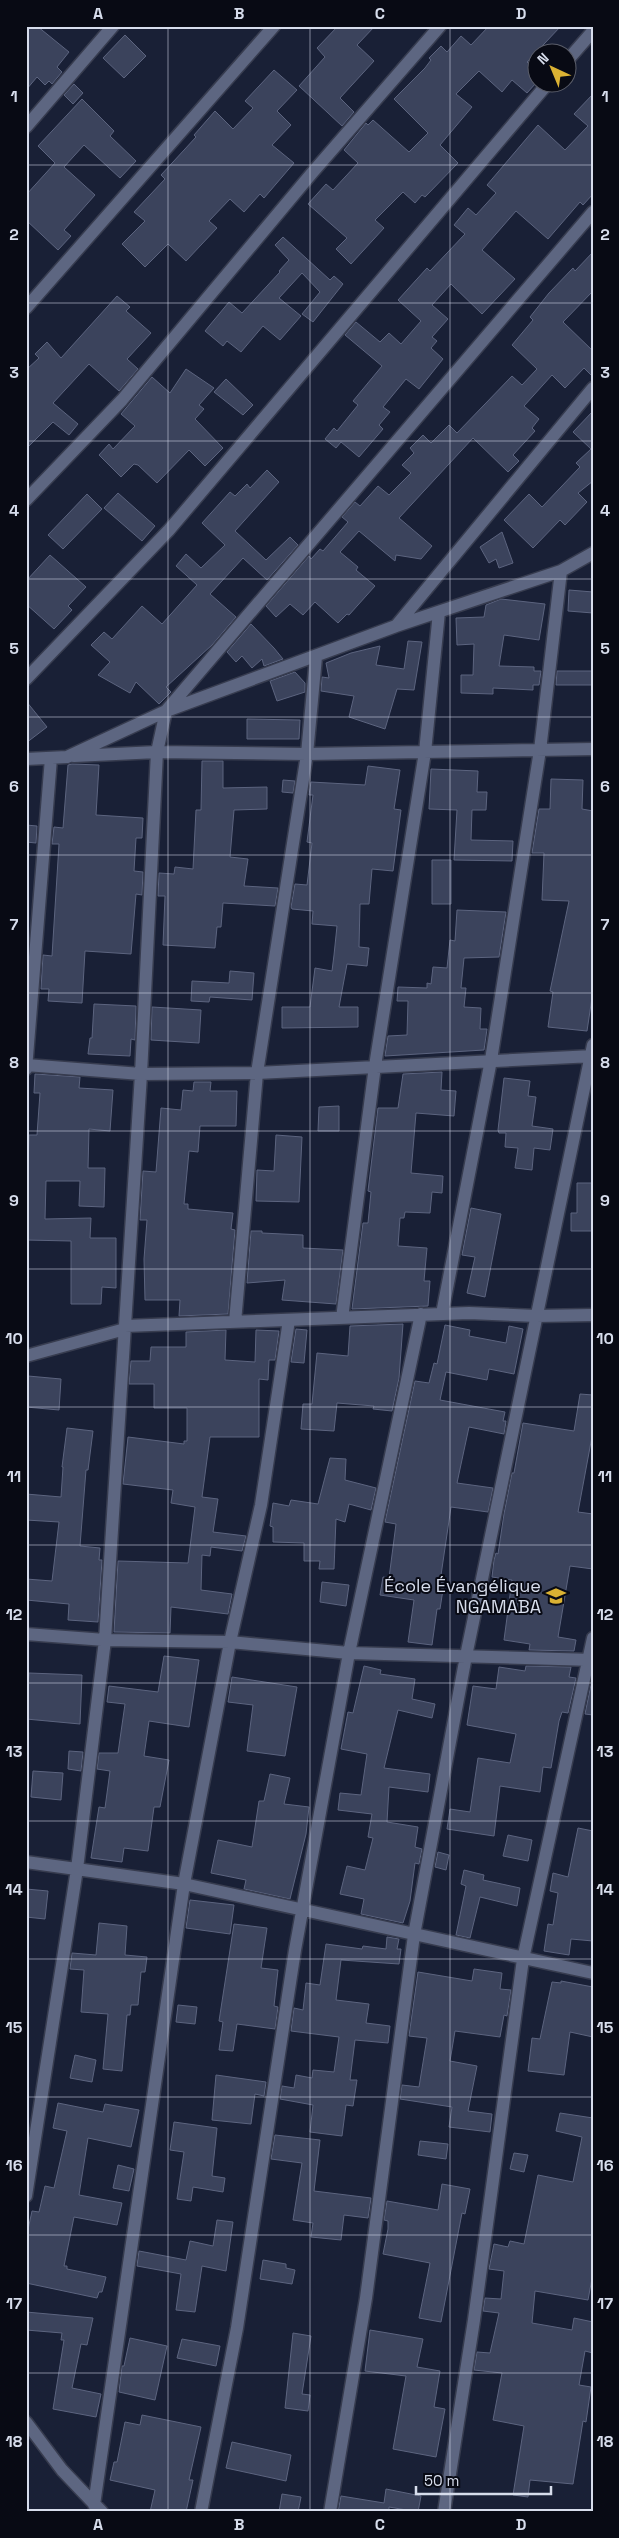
<svg xmlns="http://www.w3.org/2000/svg" width="619" height="2538" font-family="'Space Grotesk',sans-serif">
<style>
.building{fill:#3b435c;stroke:#5c647f}
.lines{fill:none;stroke-linecap:round;stroke-linejoin:round}
.street-casing{stroke:#373c4f;stroke-width:15}
.street{stroke:#5d6681;stroke-width:12}
.grid{fill:none;stroke:#d7ddec;stroke-width:1;stroke-opacity:0.55}
.labels{text-anchor:middle;stroke-width:4;stroke-linejoin:round;paint-order:stroke}
.poi-label{font-size:18px;fill:#d7ddec;stroke:#080a14;text-anchor:end}
.neatline{fill:none;stroke:#d7ddec;stroke-width:2}
.grid-label{font-size:16px;text-anchor:middle;font-weight:bold;fill:#d7ddec}
</style>
<rect width="100%" height="100%" fill="#192036"/>
<path class="building" d="M26,26H37L69,52L57,67L62,72L52,84L49,81L45,85L37,77L26,90Z
M338,26H375L357,45L374,61L340,98L354,112L342,126L299,86L325,57L317,48Z
M489,26H561L527,62L536,71V83L527,93L512,80L502,92L479,71L456,94L472,107L440,145L458,163L425,197L422,195L415,203L403,192L375,220L384,228L351,264L336,249L347,238L308,204L326,184L333,190L358,163L344,150L366,123L368,125L373,120L409,152L428,133L394,99L425,68L431,60L429,58L441,46L447,52L461,36L471,45Z
M125,35L146,56L124,78L103,58Z
M274,70L297,90L277,111L291,125L272,145L294,163L264,198L260,194L244,212L230,199L209,221L217,228L186,261L168,244L145,267L122,244L145,221L134,212L165,179L161,175L196,137L194,135L215,111L233,129L253,108L245,101Z
M74,84L83,93L73,104L64,95Z
M593,94V194L583,205L580,202L548,239L516,211L482,250L515,279L482,314L451,284L432,305L448,319L432,337L437,341L431,348L443,359L419,389L406,379L383,407L390,412L379,425L383,429L359,457L341,442L336,448L325,439L334,428L337,431L358,405L353,401L382,366L345,335L356,322L380,342L389,333L401,344L421,321L398,300L427,268L430,271L465,234L454,225L468,208L476,215L496,193L487,185L538,125L565,150L588,126L574,114Z
M82,99L114,131L110,136L136,161L120,178L84,145L64,167L95,195L64,230L71,236L58,250L26,220V195L55,163L38,146Z
M283,237L330,280L334,276L343,284L313,322L302,314L320,292L302,273L279,298L301,316L280,340L263,326L241,352L227,341L223,346L205,331L229,302L242,313L280,272L279,271L289,260L275,245Z
M593,252V291L563,322L593,351V377L584,368L565,388L552,375L524,406L539,419L532,428L535,431L513,455L519,461L508,472L473,438L399,518L432,546L421,559L396,555L395,561L359,531L340,552L358,567L356,570L375,586L349,615L347,614L338,623L315,602L303,615L290,604L276,617L266,606L309,556L311,559L320,549L323,551L348,522L342,517L355,502L360,506L378,486L389,495L411,473L402,465L414,453L410,448L423,435L431,443L449,425L457,433L512,376L522,385L537,369L512,345L533,320L530,317L549,293L573,268L575,271Z
M117,296L130,307L126,311L151,333L127,359L138,369L119,391L89,364L53,403L78,424L69,435L53,422L26,449V370L39,358L35,354L47,342L61,358Z
M186,369L214,388L199,405L204,409L195,419L223,448L205,466L189,450L157,483L138,465L134,464L121,477L99,455L109,444L113,449L135,426L121,414L152,377L170,393Z
M226,379L253,405L243,415L214,392Z
M593,411V481L578,493L587,502L565,525L560,520L533,548L504,520L529,494L542,507L580,467L576,463L591,449L573,432Z
M267,470L279,482L235,531L266,560L290,537L298,545L267,580L243,558L210,594L236,617L212,645L166,687L171,692L159,704L136,682L130,693L98,675L110,662L91,645L104,632L112,639L142,606L162,624L197,585L176,566L186,554L201,568L225,545L202,523L230,492L235,496L247,484L250,488Z
M118,493L155,526L142,541L104,508Z
M87,494L102,509L63,549L48,535Z
M502,532L513,563L499,568L496,559L489,563L480,547Z
M50,555L86,587L68,606L72,610L54,629L26,604V581Z
M569,590L593,592V613L568,611Z
M501,599L545,604L539,640L504,635L499,666L534,667V671H541L539,685H533V690L493,688V694L461,693V675H473L474,644L457,645L456,618L484,617L486,605Z
M251,624L274,648L283,659L264,666L262,659L252,668L242,656L236,662L227,652Z
M408,641L422,642L414,690L397,689L385,729L349,717L354,696L321,691L322,677L329,678L326,663L351,653L380,646L376,665L404,669Z
M557,671H593V685H556Z
M295,672L305,683V692L277,701L270,681Z
M26,701L47,727L26,743Z
M247,719L300,720L299,739H247Z
M202,761H223V788L267,787V809L234,810L230,857L248,859L244,886L278,888L275,906L223,903L221,927H217L215,948L163,945L165,896H158L159,873L174,874L175,867L193,869L196,810H201Z
M72,764L99,765L96,815L143,818L142,838H136L134,871L143,872L142,895L136,894L131,954L85,951L82,1003L48,1001L49,989H41L43,955L52,956L59,844H52L54,827L63,828L68,765Z
M368,766L400,770L394,809L401,810L393,871L372,869L369,904H360L359,947L369,948L367,966L347,964L339,1007H358V1027L282,1028V1007H310L315,968L332,971L334,955L337,926L312,924L313,911L292,909L291,907L295,884L307,885L312,843L307,842L313,795H309L311,782L365,785Z
M431,769L478,771L477,792H487L486,810H472L471,840L513,841L512,861L454,860L457,810L429,809Z
M551,779L583,780L582,809L593,811V991L587,1031L548,1027L553,992L550,991L569,901L542,900L544,853H532L539,809H550Z
M283,780L295,781L293,793L282,792Z
M26,825L37,826L36,843L26,842Z
M432,860H451V904H432Z
M457,910L506,912L499,957L464,958L461,988H466L464,1007L481,1008L480,1029H487L484,1050L385,1056L388,1036L407,1035L408,1001H397L398,987L427,988V983L431,984L433,967L447,968L450,940L455,941Z
M230,971L254,973L252,1000L210,997L209,1002L191,1001L192,981L229,983Z
M94,1004L136,1006L135,1040L131,1039L130,1056L88,1054L90,1038H92Z
M152,1007L201,1010L199,1043L151,1040Z
M442,1072L441,1090L456,1091L454,1116L416,1113L411,1173L443,1176L442,1193L432,1192L430,1213L405,1212L404,1218H400L398,1246L427,1248L424,1281H430L428,1306L352,1309L363,1223H368L371,1192L368,1191L378,1108H398L403,1074Z
M35,1074L80,1077L79,1088L113,1090L110,1131L89,1129L88,1168H105L104,1207L79,1206L80,1181H46L45,1219L91,1218L90,1238H116V1288L102,1287L101,1304H71V1241L26,1240L29,1135H37L40,1093H34Z
M504,1078L530,1081L528,1096L536,1097L532,1126L553,1129L550,1150L534,1148L532,1170L515,1168L518,1148L505,1147L506,1133H499L498,1130Z
M194,1082H211L210,1091H237L236,1126H200L198,1152L189,1151L184,1204H188V1209L233,1213L231,1229L235,1230L228,1314L179,1316L180,1300H145L144,1259L147,1220H140L143,1171L156,1172L161,1108L181,1110L183,1090L193,1091Z
M339,1106V1131H318L319,1107Z
M276,1135L302,1137L299,1202L256,1201L257,1170L274,1171Z
M577,1183H593V1231H571V1213H577Z
M471,1208L501,1214L485,1297L467,1293L475,1257L462,1255Z
M251,1231H262V1233L303,1235V1248L343,1250L336,1304L282,1300L285,1280L247,1283Z
M403,1324L399,1378L392,1411L373,1409L374,1406L337,1403L334,1431L301,1429L303,1404H312L317,1353L348,1356L350,1326Z
M445,1325L470,1330L469,1336L506,1343L509,1326L523,1329L514,1374L489,1369L487,1380L446,1372L440,1400L505,1412L503,1421H506L504,1434L469,1427L457,1483L493,1488L488,1512L451,1507L440,1582L444,1583L440,1609H437L432,1645L408,1642L414,1600L380,1595L383,1577L389,1578L396,1524L385,1522L415,1381L429,1383L434,1363L437,1364Z
M296,1329L307,1330L304,1363L291,1362Z
M226,1330L225,1360L255,1362L256,1330L279,1331L275,1360H269L268,1380L259,1379V1437H210L202,1497L218,1499L213,1532L246,1536L242,1551L211,1547L210,1556L202,1555L201,1590L232,1594L228,1614L171,1607L170,1633L114,1632L118,1561L188,1563L195,1507L171,1503L173,1490L123,1484L128,1437L184,1444V1441H187V1408H154V1384H129L131,1361H150L151,1347H186V1332Z
M28,1376L61,1379L59,1410L26,1407Z
M580,1394L593,1395V1431L578,1512L593,1514V1569L570,1566L558,1637L576,1640L574,1651L529,1650L530,1644L504,1640L512,1580L492,1577L494,1560L496,1553L498,1554L504,1514L512,1473H514L523,1423L574,1431Z
M67,1428L93,1431L88,1470H86L80,1546L100,1548L99,1560H102L98,1622L68,1620L69,1604L26,1600V1579L52,1581L59,1522L26,1520V1494L61,1497L63,1467H62Z
M330,1458L346,1459L345,1480L376,1488L371,1510L349,1504L345,1522L336,1519L334,1569H319L320,1561H304V1543L273,1542V1527L270,1526L273,1503L289,1506L291,1500L318,1504Z
M322,1582L349,1585L346,1606L320,1602Z
M164,1656L199,1660L189,1727L149,1721L144,1756L169,1760L160,1807H154L148,1851L124,1848L122,1862L91,1858L99,1807L105,1808L110,1771L97,1769L99,1753H118L125,1704L107,1702L109,1686L158,1692Z
M364,1666L381,1670L380,1674L415,1679L412,1699L435,1704L432,1718L398,1710L384,1768L430,1774L428,1792L389,1787L387,1822L418,1827L415,1847L422,1849L419,1864L415,1863L410,1901L403,1923L361,1914L364,1899L340,1894L347,1866L365,1870L373,1838L368,1837L372,1814L338,1810L340,1793L361,1795L367,1754L341,1749L348,1712L353,1713Z
M526,1666L571,1667L569,1677L576,1678L568,1713L562,1712L559,1721L551,1768L543,1767L540,1792L500,1786L494,1836L447,1829L450,1809L470,1812L478,1758L510,1763L516,1734L467,1725L473,1686L496,1689L499,1667L525,1671Z
M29,1673L82,1675L80,1724L26,1719Z
M232,1677L297,1687L285,1756L247,1751L253,1705L228,1702Z
M592,1680L593,1715L585,1714Z
M69,1751L83,1752L81,1771L68,1769Z
M33,1771L63,1773L61,1800L31,1797Z
M270,1774L290,1778L284,1804L309,1807L306,1834L290,1899L244,1889L246,1880L211,1873L218,1840L252,1847L259,1801H264Z
M578,1828L593,1831V1941L571,1939L569,1955L544,1951L548,1924L553,1925L558,1893L550,1891L553,1873L568,1877Z
M508,1835L532,1840L528,1861L503,1856Z
M438,1852L449,1855L446,1870L435,1867Z
M464,1870L484,1875L483,1880L520,1888L517,1906L480,1897L470,1938L456,1935L466,1886L461,1884Z
M26,1889L48,1891L45,1919L26,1917Z
M190,1900L234,1905L230,1934L186,1928Z
M99,1923L127,1926L125,1955L147,1957L145,1972H141L138,2005H131L130,2015H127L122,2071L103,2069L108,2014L81,2012L84,1970L70,1969L72,1953L96,1955Z
M234,1924L267,1928L261,1968L278,1970L274,2006L278,2007L275,2029L237,2024L233,2051L219,2050L223,2022L219,2021Z
M387,1937L399,1939L397,1949H401L399,1964L341,1960L336,2000L369,2004L366,2023L390,2026L388,2043L355,2040L350,2080H357L353,2106L346,2105L342,2136L310,2132L313,2105L280,2099L282,2086L294,2088L296,2075L312,2078L313,2070L334,2072L339,2037L291,2031L294,2008L303,2010L306,1983L320,1985L326,1944L362,1949L363,1946L386,1949Z
M474,1969L502,1973L500,1989L511,1990L507,2016L504,2015L500,2037L455,2031L450,2061L477,2066L468,2111L492,2114L490,2132L449,2127L452,2107L400,2099L402,2085L419,2087L427,2038L409,2036L418,1972L472,1981Z
M561,1981L593,1987V2037L570,2032L564,2075L528,2071L532,2038L540,2039L552,1982L561,1983Z
M178,2005L197,2007L195,2024L176,2022Z
M75,2055L96,2060L92,2082L70,2078Z
M216,2075L266,2082L264,2096L255,2094L251,2124L212,2120Z
M58,2103L103,2112L105,2104L139,2110L131,2147L88,2138L79,2195L122,2203L117,2225L74,2217L64,2266H67V2269L106,2277L102,2292H99L97,2298L26,2283V2239L32,2211L39,2212L45,2186L54,2188L67,2131L53,2128Z
M560,2113L593,2118V2273L588,2300L535,2291L532,2323L572,2330L574,2318L593,2322V2353L585,2351L579,2385L591,2387L586,2422L583,2421L573,2484L530,2480L528,2497L513,2495L524,2426L493,2420L502,2373L474,2370L477,2352L490,2353L499,2313L483,2311L485,2298L501,2299L504,2271L489,2269L494,2244L508,2247L510,2241L524,2244L538,2175L573,2182L582,2137L556,2131Z
M174,2122L217,2128L212,2176L225,2178L223,2192L193,2187L191,2201L177,2199L184,2152L170,2150Z
M275,2135L320,2140L314,2191L371,2198L368,2218L344,2215L341,2240L311,2237L313,2223L293,2220L302,2163L271,2159Z
M420,2141L448,2144L446,2159L418,2155Z
M514,2153L528,2155L524,2172L510,2169Z
M118,2165L134,2169L129,2191L113,2188Z
M442,2184L470,2189L465,2214L462,2213L441,2322L419,2318L430,2263L383,2254L388,2229V2221L384,2220L387,2201L438,2210Z
M217,2220L233,2222L226,2271L202,2266L195,2312L176,2310L181,2274L137,2266L139,2251L186,2260L190,2241L213,2246Z
M263,2260L286,2264V2268L295,2270L292,2284L260,2279Z
M26,2312L93,2318L87,2345L81,2344L72,2388L101,2394L96,2417L53,2409L64,2340H61L62,2333L26,2330Z
M370,2330L423,2339L417,2367L440,2371L434,2407L445,2409L436,2457L393,2449L406,2376L365,2371Z
M293,2333L311,2336L302,2394L310,2395L308,2411L285,2408Z
M130,2338L167,2346L155,2400L119,2392L122,2366H124Z
M182,2339L220,2346L216,2366L177,2358Z
M142,2415L201,2427L189,2480H193L186,2512H150L155,2490L110,2480L114,2462H117L125,2422L140,2425Z
M232,2442L291,2455L286,2481L226,2468Z
M386,2489L421,2496L418,2512L389,2507V2512H338L341,2496L384,2503Z
M282,2494L301,2497L298,2512H279Z"/>
<g class="lines">
<defs>
<path id="street" d="M566,62L593,31
M26,127L113,26
M26,308L274,26
M26,500L122,400L312,173L440,26
M396,626L593,388
M26,679L169,530L549,82
M74,756L157,752L307,754L593,749
M26,759L67,757L166,711L593,212
M26,1065L141,1074L257,1073L593,1056
M26,1069L51,758
M442,1314L491,1060L540,750L561,571
M342,1318L375,1066L425,752L439,612
M235,1322L257,1073L307,754L316,657
M125,1326L469,1313L536,1316L593,1315
M26,1356L125,1329
M26,1634L105,1640L230,1642L349,1653L593,1660
M26,1862L184,1884L593,1973
M26,2196L77,1869L105,1640L141,1074L157,752L166,711L396,626L561,571L593,553
M26,2422L62,2470L102,2512
M94,2505L184,1884L230,1642L261,1505L289,1320
M201,2512L237,2328L295,1950L349,1653L421,1314
M330,2512L366,2298L414,1935L466,1656L593,1045
M444,2512L474,2320L523,1959L593,1638"/>
</defs>
<use href="#street" class="street-casing"/>
<use href="#street" class="street"/>
</g>
<path class="grid" d="M168,26V2512M310,26V2512M450,26V2512M26,165H593M26,303H593M26,441H593M26,579H593M26,717H593M26,855H593M26,993H593M26,1131H593M26,1269H593M26,1407H593M26,1545H593M26,1683H593M26,1821H593M26,1959H593M26,2097H593M26,2235H593M26,2373H593"/>
<defs>
<symbol id="school-bare" viewBox="-9 -9 18 18"><path d="M0-5L7-2L0 1L-7-2ZM-4 1L0 2.5L4 1V4Q0 6-4 4Z" fill="#dbb233" stroke="#080a14" stroke-width="2.5" paint-order="stroke"/></symbol>
</defs>
<g fill-rule="evenodd">
<use href="#school-bare" x="542" y="1582" width="28" height="28"/>
</g>
<g class="labels">
<g class="poi-label">
<text x="541" y="1592">École Évangélique<tspan x="541" dy="21">NGAMABA</tspan></text>
</g>
</g>
<rect width="619" height="2538" fill="none" stroke="#080a14" stroke-width="55"/>
<g transform="translate(552 68) rotate(316)"><circle r="24" fill="#080a14" stroke="#5b5e6a"/>
<path d="M0-4L9 19L0 12L-9 19Z" fill="#dbb233"/>
<text y="-8" font-size="14" font-weight="bold" text-anchor="middle" fill="#d7ddec">N</text>
</g>
<path d="M416 2486v8h135v-8" fill="none" stroke="#d7ddec" stroke-width="2.5"/>
<text x="424" y="2486" font-size="15" fill="#d7ddec" stroke="#080a14" stroke-width="4" paint-order="stroke">50 m</text>
<rect x="28" y="28" width="564" height="2482" class="neatline"/>
<g class="grid-label">
<text x="98" y="19">A</text>
<text x="239" y="19">B</text>
<text x="380" y="19">C</text>
<text x="521" y="19">D</text>
<text x="14" y="102">1</text>
<text x="605" y="102">1</text>
<text x="14" y="240">2</text>
<text x="605" y="240">2</text>
<text x="14" y="378">3</text>
<text x="605" y="378">3</text>
<text x="14" y="516">4</text>
<text x="605" y="516">4</text>
<text x="14" y="654">5</text>
<text x="605" y="654">5</text>
<text x="14" y="792">6</text>
<text x="605" y="792">6</text>
<text x="14" y="930">7</text>
<text x="605" y="930">7</text>
<text x="14" y="1068">8</text>
<text x="605" y="1068">8</text>
<text x="14" y="1206">9</text>
<text x="605" y="1206">9</text>
<text x="14" y="1344">10</text>
<text x="605" y="1344">10</text>
<text x="14" y="1482">11</text>
<text x="605" y="1482">11</text>
<text x="14" y="1620">12</text>
<text x="605" y="1620">12</text>
<text x="14" y="1757">13</text>
<text x="605" y="1757">13</text>
<text x="14" y="1895">14</text>
<text x="605" y="1895">14</text>
<text x="14" y="2033">15</text>
<text x="605" y="2033">15</text>
<text x="14" y="2171">16</text>
<text x="605" y="2171">16</text>
<text x="14" y="2309">17</text>
<text x="605" y="2309">17</text>
<text x="14" y="2447">18</text>
<text x="605" y="2447">18</text>
<text x="98" y="2530">A</text>
<text x="239" y="2530">B</text>
<text x="380" y="2530">C</text>
<text x="521" y="2530">D</text>
</g>
</svg>
